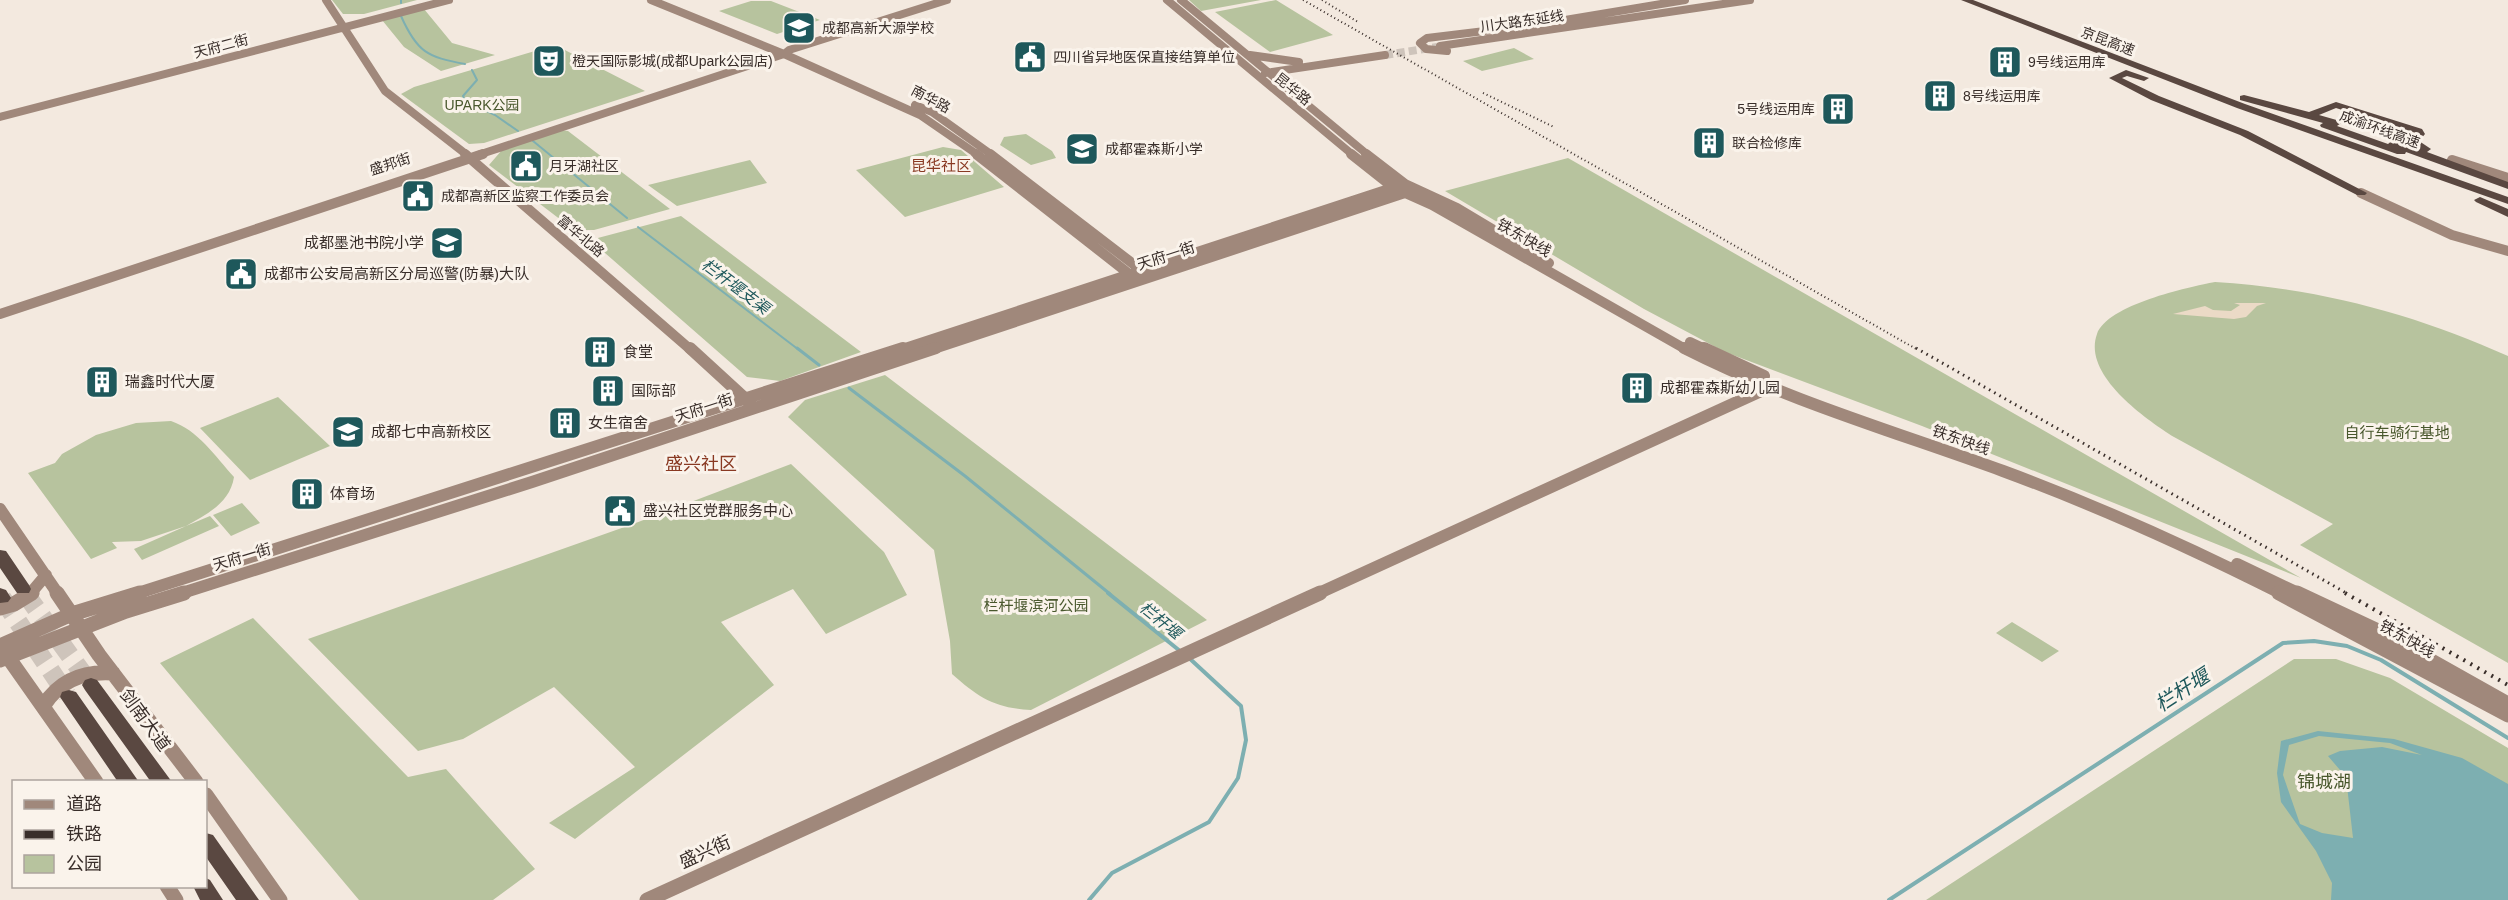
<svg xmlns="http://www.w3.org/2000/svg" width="2508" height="900" font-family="Helvetica,'Noto Sans SC',sans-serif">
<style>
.green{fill:#b7c39e}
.plaza{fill:#ebdac6}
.water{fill:#7dafb1;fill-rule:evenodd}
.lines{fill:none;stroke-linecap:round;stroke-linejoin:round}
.stream-far2{stroke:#7dafb1;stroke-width:2}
.stream-far1{stroke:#7dafb1;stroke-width:3}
.stream{stroke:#7dafb1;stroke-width:4}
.secondary-tunnel{stroke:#cec4bb;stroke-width:8;stroke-dasharray:8 4;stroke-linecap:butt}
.highway-tunnel-far1{stroke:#cec4bb;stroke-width:15;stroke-dasharray:15 8;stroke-linecap:butt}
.highway-tunnel{stroke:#cec4bb;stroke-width:19;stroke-dasharray:19 10;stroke-linecap:butt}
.secondary-far3{stroke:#a0887b;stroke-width:8}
.secondary-far2{stroke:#a0887b;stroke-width:10}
.secondary-far1{stroke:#a0887b;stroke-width:12}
.secondary{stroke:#a0887b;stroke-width:15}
.highway{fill:#5a4841;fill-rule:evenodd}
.rail-far2{stroke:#392e2a;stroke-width:2;stroke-dasharray:1 3;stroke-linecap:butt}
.rail-far1{stroke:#392e2a;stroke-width:3;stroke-dasharray:1.5 4.5;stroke-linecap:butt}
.rail{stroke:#392e2a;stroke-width:4;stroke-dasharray:2 6;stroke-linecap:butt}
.labels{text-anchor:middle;stroke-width:6;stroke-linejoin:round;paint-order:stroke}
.far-street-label{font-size:14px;fill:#392e2a;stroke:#faf3eb}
.far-poi-label{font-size:14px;fill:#392e2a;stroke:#faf3eb;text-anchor:start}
.far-park-label{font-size:14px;fill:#49582d;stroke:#faf3eb}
.far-quarter-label{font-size:15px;fill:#893922;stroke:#faf3eb}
.street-label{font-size:15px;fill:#392e2a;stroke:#faf3eb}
.poi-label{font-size:15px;fill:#392e2a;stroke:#faf3eb;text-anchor:start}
.park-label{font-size:15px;fill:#49582d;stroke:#faf3eb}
.water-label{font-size:16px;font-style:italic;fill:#1e585b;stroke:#faf3eb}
.quarter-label{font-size:18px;fill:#893922;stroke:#faf3eb}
.near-street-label{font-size:18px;fill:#392e2a;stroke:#faf3eb}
.near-park-label{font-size:18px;fill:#49582d;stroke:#faf3eb}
.near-water-label{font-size:20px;font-style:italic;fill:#1e585b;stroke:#faf3eb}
</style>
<rect width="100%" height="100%" fill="#f3e9df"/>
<path class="green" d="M332,0H417L364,14H343Z
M1189,0H1261L1201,11Z
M1276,0L1333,35L1270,52L1215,12Z
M751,1H771L820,20L777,34L719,11Z
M424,9L452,43L495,55L441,71L404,47L382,20Z
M555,45L645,91L484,143L469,144L401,94L414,87Z
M1514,48L1534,59L1482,71L1463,61Z
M561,130L568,131L670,209L594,230H574L489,165L502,150Z
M1026,134L1052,151L1056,158L1031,165L1000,145L1004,137Z
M943,147L961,150L1004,187L905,217L856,170Z
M1568,158L2301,578L1922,426L1725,352L1644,309L1445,191Z
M750,160L767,183L677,206L648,185Z
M681,216L861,352L780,381L747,377L597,246L594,239Z
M2215,282C2317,288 2415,314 2508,356V663L2300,545L2333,524L2174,437C2146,419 2082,375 2097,334C2107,305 2188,287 2215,282Z
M885,375L1207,620L1031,710C995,708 979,698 952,674L950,641L934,550L788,417L805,400Z
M278,397L330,446L250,480L200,428Z
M171,421C198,430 215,456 234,477C230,503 207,514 186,526L210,516L219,526L142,560L134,549L186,526L141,541L112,542L117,548L91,559L28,473L55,463L62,454L96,435L136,423Z
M791,464L884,552L907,595L826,634L793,589L721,622L774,685L575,839L549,823L635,767L554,687L463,739L418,751L308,639L633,524Z
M242,503L260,523L231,536L213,515Z
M253,618L408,777L446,769L535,869L493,900H359L160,663Z
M2012,622L2059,651L2042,662L1996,633Z
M2294,659H2336L2390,678L2508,748V900H1926Z"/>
<path class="plaza" d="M2234,303H2266L2257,306L2246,317L2234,319L2173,314L2205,306L2213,310L2231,311L2240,305Z"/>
<path class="water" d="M2318,731L2394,739L2462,758L2508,784V900H2331L2332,883L2316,851L2281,802L2277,773L2281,741ZM2319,736L2390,743L2422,755L2382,747L2340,751L2328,756L2346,777L2353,838L2322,833L2300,824L2283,775L2289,745Z"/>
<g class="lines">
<path class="stream-far2" d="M401,0V3
M401,16C417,52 427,57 465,64
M472,70L477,80L463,96L465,100L495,115L518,131
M533,141L627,218
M638,227L799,350"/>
<path class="stream-far1" d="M797,348L819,365
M849,388L965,476L1110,594"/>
<path class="stream" d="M1108,593L1180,651
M1089,900L1112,873L1209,822L1238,778L1246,740L1241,706L1188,657
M1889,900L2283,643L2314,641L2347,646L2381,660L2508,738"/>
<path class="secondary-tunnel" d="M1385,55L1437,47"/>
<path class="highway-tunnel-far1" d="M23,589L27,594"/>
<path class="highway-tunnel" d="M25,593L91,685
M2,598L67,695"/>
<path class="secondary-far3" d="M326,0L385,91L467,155
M651,0L784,54L920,115L978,155
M1167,0L1353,155
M1181,0L1368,155
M1559,21L1685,0
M1440,46L1750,0
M1447,51L1426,49L1420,43L1427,38L1534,25
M1250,55L1299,62
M1265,73L1385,55
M915,105L932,112L992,155
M0,117L449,0
M478,155L784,54L789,50L947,0"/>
<path class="secondary-far2" d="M465,154L691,350
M976,154L1133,277
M990,154L1145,273
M1351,154L1394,188L1432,205L1687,350
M1366,154L1405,184L1457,208L1549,263
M2452,160L2508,178
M2361,193L2452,235L2508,251
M0,314L483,154
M1690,342L1707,350
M899,350L1398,186
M931,350L1408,192"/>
<path class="secondary-far1" d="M690,348L750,403
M1684,348C1786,400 1896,432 2003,471C2098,506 2191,548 2282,594
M1704,348L1764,376
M0,509L58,594
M2237,564L2300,594
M30,594L46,575
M135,594L903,348
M179,594L532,482L936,348
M1317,594L1772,386"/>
<path class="secondary" d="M57,593L99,655L196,782
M2279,593L2508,715
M2297,593L2378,631L2508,704
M0,608L14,604L32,593
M0,646L72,614L140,593
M3,650L96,782
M0,660L126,611L184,593
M44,705C60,680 84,671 113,673
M206,795L280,900
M167,886L176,900
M647,900L1320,593"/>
<path class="highway" d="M1961,0H1973L2245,104L2508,197V204L2237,108Z
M2126,70L2149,78L2144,81L2127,76L2122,78L2159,96L2248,131L2367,193L2365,195H2357L2240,135L2151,100L2109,78Z
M2244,95L2309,112L2336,102L2422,129L2425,134L2419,141L2431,149L2427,152L2508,182V189L2406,152L2405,154H2397L2321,127L2320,125L2323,123L2240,100V96ZM2336,108L2414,133L2407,142L2414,147L2393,140L2388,144L2337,126L2341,123L2340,121L2319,115Z
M2480,197L2508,209V217L2476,202L2474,200Z
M0,550L6,551L29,585L31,589L29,593H17L0,568Z
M0,588L6,590L11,598L8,602L0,603Z
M91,678L97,680L172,782H151L85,690L82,685L85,680Z
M69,690L76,692L139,782H118L60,697L62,692Z
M206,833L213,835L259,900H236L206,857Z
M206,878L210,880L223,900H200L193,886H206Z"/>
<path class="rail-far2" d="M1303,0L1918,350
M1322,0L1358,22
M1483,93L1554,127"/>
<path class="rail-far1" d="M1916,348L2348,594"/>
<path class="rail" d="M2345,593L2508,685"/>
</g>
<defs>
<symbol id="school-square" viewBox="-11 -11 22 22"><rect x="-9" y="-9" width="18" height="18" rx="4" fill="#1e585b" stroke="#faf3eb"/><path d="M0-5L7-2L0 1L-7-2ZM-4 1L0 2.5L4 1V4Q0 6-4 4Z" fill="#fff"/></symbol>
<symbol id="civic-square" viewBox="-11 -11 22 22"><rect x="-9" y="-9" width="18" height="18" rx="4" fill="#1e585b" stroke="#faf3eb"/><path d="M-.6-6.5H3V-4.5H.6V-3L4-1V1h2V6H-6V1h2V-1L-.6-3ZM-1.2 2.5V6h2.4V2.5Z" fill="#fff"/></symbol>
<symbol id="theatre-square" viewBox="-11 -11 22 22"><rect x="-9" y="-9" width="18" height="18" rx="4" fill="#1e585b" stroke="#faf3eb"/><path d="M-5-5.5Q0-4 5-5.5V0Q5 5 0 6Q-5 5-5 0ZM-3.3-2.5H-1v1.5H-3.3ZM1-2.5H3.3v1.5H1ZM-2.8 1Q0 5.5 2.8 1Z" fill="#fff"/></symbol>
<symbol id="building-square" viewBox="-11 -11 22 22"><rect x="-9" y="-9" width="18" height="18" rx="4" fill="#1e585b" stroke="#faf3eb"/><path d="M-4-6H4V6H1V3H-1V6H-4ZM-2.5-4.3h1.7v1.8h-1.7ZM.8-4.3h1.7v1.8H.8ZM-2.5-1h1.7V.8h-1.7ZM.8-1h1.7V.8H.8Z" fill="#fff"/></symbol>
</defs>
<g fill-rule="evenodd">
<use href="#school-square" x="780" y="9" width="38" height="38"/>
<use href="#civic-square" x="1011" y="38" width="38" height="38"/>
<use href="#theatre-square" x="530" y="42" width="38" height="38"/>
<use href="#building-square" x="1986" y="43" width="38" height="38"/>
<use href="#building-square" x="1921" y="77" width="38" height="38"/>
<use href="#building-square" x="1819" y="90" width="38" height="38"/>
<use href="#building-square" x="1690" y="124" width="38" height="38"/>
<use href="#school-square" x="1063" y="130" width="38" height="38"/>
<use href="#civic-square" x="507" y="147" width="38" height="38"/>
<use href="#civic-square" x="399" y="177" width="38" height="38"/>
<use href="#school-square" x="428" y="224" width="38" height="38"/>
<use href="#civic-square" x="222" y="255" width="38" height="38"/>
<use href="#building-square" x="581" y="333" width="38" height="38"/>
<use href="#building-square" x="83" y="363" width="38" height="38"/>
<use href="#building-square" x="1618" y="369" width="38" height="38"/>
<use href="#building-square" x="589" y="372" width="38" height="38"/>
<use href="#building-square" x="546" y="404" width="38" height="38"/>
<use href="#school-square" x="329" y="413" width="38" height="38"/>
<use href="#building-square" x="288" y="475" width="38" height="38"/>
<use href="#civic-square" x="601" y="492" width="38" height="38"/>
</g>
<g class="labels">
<g class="far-street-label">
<text transform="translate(1522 21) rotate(-8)" y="5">川大路东延线</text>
<text transform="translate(2108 41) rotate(21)" y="5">京昆高速</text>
<text transform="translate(221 46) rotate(-15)" y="5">天府二街</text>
<text transform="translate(1293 89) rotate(39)" y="5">昆华路</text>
<text transform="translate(931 99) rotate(28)" y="5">南华路</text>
<text transform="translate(2380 129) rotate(20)" y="5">成渝环线高速</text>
<text transform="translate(390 164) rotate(-18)" y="5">盛邦街</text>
<text transform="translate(581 236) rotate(40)" y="5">富华北路</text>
</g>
<g class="far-poi-label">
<text x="822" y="33">成都高新大源学校</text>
<text x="1053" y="62">四川省异地医保直接结算单位</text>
<text x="572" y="66">橙天国际影城(成都Upark公园店)</text>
<text x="2028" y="67">9号线运用库</text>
<text x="1963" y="101">8号线运用库</text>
<text x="1815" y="114" text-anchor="end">5号线运用库</text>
<text x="1732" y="148">联合检修库</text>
<text x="1105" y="154">成都霍森斯小学</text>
<text x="549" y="171">月牙湖社区</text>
<text x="441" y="201">成都高新区监察工作委员会</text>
</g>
<g class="far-park-label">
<text x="482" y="110">UPARK公园</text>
</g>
<g class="far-quarter-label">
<text x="941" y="171">昆华社区</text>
</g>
<g class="street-label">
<text transform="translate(1524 238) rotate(30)" y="5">铁东快线</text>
<text transform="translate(1166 256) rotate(-18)" y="5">天府一街</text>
<text transform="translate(704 408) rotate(-18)" y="5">天府一街</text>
<text transform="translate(1961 440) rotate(20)" y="5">铁东快线</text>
<text transform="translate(242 557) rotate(-17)" y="5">天府一街</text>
<text transform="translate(2407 639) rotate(29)" y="5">铁东快线</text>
</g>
<g class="poi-label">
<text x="424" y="248" text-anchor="end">成都墨池书院小学</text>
<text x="264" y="279">成都市公安局高新区分局巡警(防暴)大队</text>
<text x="623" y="357">食堂</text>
<text x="125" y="387">瑞鑫时代大厦</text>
<text x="1660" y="393">成都霍森斯幼儿园</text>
<text x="631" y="396">国际部</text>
<text x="588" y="428">女生宿舍</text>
<text x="371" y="437">成都七中高新校区</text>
<text x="330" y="499">体育场</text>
<text x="643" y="516">盛兴社区党群服务中心</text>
</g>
<g class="park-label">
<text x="2397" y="438">自行车骑行基地</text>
<text x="1036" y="611">栏杆堰滨河公园</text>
</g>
<g class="water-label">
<text transform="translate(736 286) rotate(37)" y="6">栏杆堰支渠</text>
<text transform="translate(1161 620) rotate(39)" y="6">栏杆堰</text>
</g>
<g class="quarter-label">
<text x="701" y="470">盛兴社区</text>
</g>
<g class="near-street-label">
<text transform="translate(145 720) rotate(54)" y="6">剑南大道</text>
<text transform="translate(705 852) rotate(-24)" y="6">盛兴街</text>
</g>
<g class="near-park-label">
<text x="2324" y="788">锦城湖</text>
</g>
<g class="near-water-label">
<text transform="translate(2182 690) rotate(-33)" y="7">栏杆堰</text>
</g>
</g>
<rect x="12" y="780" width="195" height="108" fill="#faf3eb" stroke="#ada49e" stroke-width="1.5"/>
<rect x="24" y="800" width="30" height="9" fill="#a0887b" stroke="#ada49e" stroke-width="1.5"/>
<text x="66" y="810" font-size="18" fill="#392e2a">道路</text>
<rect x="24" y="830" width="30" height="9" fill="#392e2a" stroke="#ada49e" stroke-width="1.5"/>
<text x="66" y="840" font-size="18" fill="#392e2a">铁路</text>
<rect x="24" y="855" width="30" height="18" fill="#b7c39e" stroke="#ada49e" stroke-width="1.5"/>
<text x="66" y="870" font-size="18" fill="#392e2a">公园</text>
</svg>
